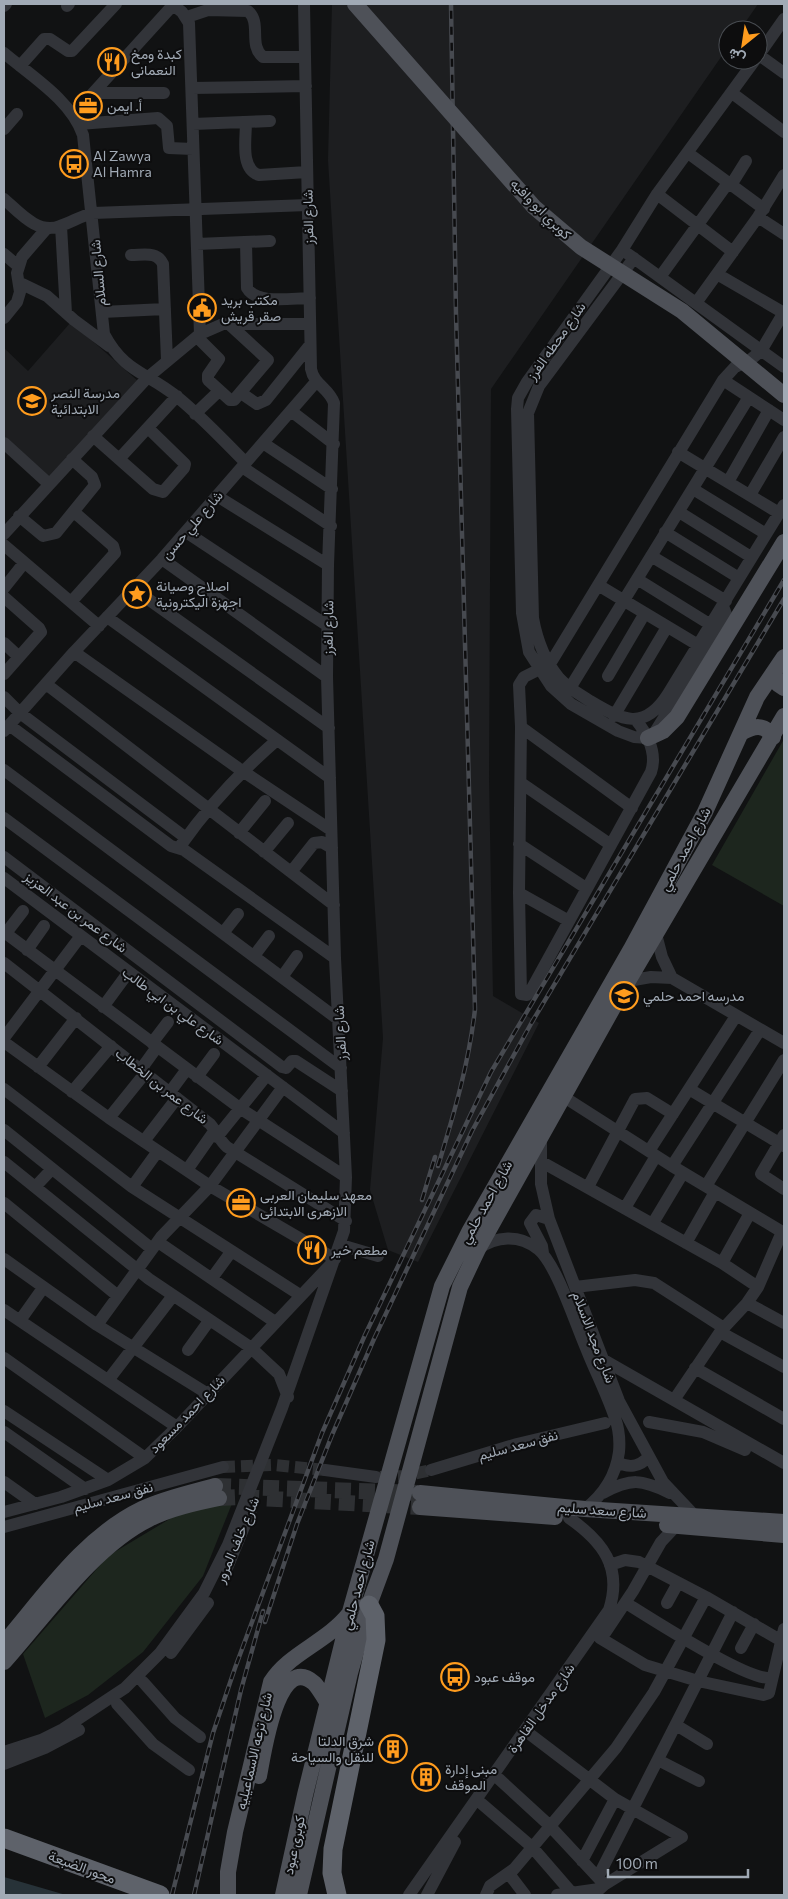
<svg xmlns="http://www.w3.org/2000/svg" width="788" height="1899" font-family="Commissioner,Vazirmatn,sans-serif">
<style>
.built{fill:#1d1e20}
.green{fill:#1d261e}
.water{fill:#273238}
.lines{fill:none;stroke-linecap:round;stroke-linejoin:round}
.minor-tunnel{stroke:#2e3033;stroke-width:12;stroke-dasharray:12 6;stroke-linecap:butt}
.major-tunnel{stroke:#2e3033;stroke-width:16;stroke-dasharray:16 8;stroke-linecap:butt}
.minor{stroke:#323439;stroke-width:12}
.major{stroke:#4e5158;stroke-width:16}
.highway{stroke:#5e626a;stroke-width:19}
.rail-casing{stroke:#474a50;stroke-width:4.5}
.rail{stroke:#0d0d0e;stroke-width:2.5;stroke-dasharray:8;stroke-linecap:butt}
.major-bridge{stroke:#4e5158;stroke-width:16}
.labels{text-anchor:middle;stroke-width:4;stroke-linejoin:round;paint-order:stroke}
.poi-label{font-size:14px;fill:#a1aab5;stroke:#0d0d0e;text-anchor:start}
.street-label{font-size:14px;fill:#a1aab5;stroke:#0d0d0e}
</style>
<rect width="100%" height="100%" fill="#111213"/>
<path class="built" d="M332,4H758L740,30H728V47L491,389L489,778L493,996L539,1023L418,1262L388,1250L370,1190L383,1038L328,160Z
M71,322L139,382L49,479L4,437V348L28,371Z"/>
<path class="green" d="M784,739V906L712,865Z
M233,1501L203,1576L143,1652L88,1695L45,1718L23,1654L108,1556L178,1514Z"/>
<path class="water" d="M4,1877L66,1895H4Z"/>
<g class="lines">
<path class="minor-tunnel" d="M223,1467L274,1465L325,1470
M380,1477L404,1476L431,1470"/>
<path class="major-tunnel" d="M215,1486L418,1493
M219,1498L240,1497L420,1507"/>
<path class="minor" d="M173,5L182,12L189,23L200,334
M4,6L6,4
M67,6L69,4
M187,17L208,10L248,11C262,23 248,45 263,57H305
M4,53C31,76 71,100 83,135L104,334C124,372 146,372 176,396C201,416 223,440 246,463
M759,55L784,73
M758,56L784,19
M20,66L44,39H50L68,51H72L116,4
M192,88L306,86
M93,93H164
M732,93L784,132
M74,114L174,4
M246,122C246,139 240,169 259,175L307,172
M79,124L158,118L167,126L169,148L193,149
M193,124L270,121
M4,129L17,114
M688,153L764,209
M731,185L746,161
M657,194L733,252
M4,199C19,212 38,235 60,226C72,222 81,216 93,213L308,205
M758,217L784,234
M61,226L66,313
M246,242L247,288C257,305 292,298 310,298
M197,244L270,241
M4,254L18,266
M628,254L784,367
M131,255C144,255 157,251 163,264L167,360
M634,258L539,386L528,413L533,618C537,640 545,661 559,678C568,688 579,694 590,701C622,720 644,732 668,694L784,505
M717,274L784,313
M660,277L728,183
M20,283L47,296L74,320L109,346
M696,303L758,217L784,175
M102,312L165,309
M4,318L17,302L20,292L17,273L22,257L47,228
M197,337L219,359L208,375V380L230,400H234L268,360L229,324
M723,380L784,420
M241,393L257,404L266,400L310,345
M291,411L334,444
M195,414L219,391
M93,436L153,489L163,492L184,468L185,464L148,428
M4,443L49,484
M263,443L332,489
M678,452L779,513
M119,459L177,396
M242,467L331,526
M728,482L769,410
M693,489L766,534
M750,495L784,437
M217,496L328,565
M679,512L751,557
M19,516L43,536L56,533L95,485L92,477L72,459
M186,532L328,626
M665,532L739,578
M4,534L147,378L200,334L223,324H310
M4,545L99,626
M651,556L726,601
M162,559L327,677
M637,579L711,625
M598,585L698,645
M4,588L24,563
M134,589L329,728
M4,597L39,628L41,632L4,674
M71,602L115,553L113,546L74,512
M107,617L330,778
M4,643L19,657
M74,652L238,768L331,830
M608,676L645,613
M46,684L334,905
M570,688L749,397
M4,697L20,713L186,838
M614,716L667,627
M636,720C648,735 657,754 651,772L530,992L527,995L521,994L519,893L521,727L519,685L524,677L550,664L723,380L735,367L750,360L761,351L784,312
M9,725L171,846L184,850L335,958
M521,727L632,808
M4,731L74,652L162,559L315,383
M655,732L724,622L726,614L723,606
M648,738L634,737L618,731L571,704L551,686L529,652L522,613L517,409L518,398L527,382L622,250L657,194L755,60
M4,770L339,1020
M521,783L611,845
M4,818L341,1068
M239,833L265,801
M519,844L586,888
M181,845C210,804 239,773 277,740
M264,852L288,823
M4,857L282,1067L286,1068L292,1061H296L342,1091
M291,872L314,843L322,842L332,848
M4,878L344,1133
M519,893L569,921
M4,932L241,1109L346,1177
M6,933L23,911
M223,933L238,914
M656,934L662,957L672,978
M27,950L44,926
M254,956L269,936
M4,963L210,1124C217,1132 219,1140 227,1147L346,1221
M282,977L297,956
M628,981L651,977L672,978L784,1043
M103,1007L128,973
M4,1038L80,937
M4,1042L109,1118L210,1186L335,1259
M152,1043L168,1022
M38,1067L76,1018
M197,1077L214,1054
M4,1089L132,1187L300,1295
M689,1089L784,1146
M72,1092L111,1046
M170,1092L187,1069
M564,1097L672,1166L784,1233
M109,1118L142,1077L144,1065L157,1047
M4,1130L152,1249
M784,1135L761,1174L784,1189
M217,1137L267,1075
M541,1139V1184L549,1219L619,1401L663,1482L695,1516
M144,1141L177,1098
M649,1151L736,1016
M540,1161L722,1263L758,1287
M4,1162L149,1279L250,1347L279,1374L288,1397
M672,1166L760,1030
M187,1170L215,1130
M706,1186L784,1060
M35,1187L52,1169
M132,1187L158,1151
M588,1187L635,1099L647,1098L673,1114
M4,1203L118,1296
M625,1208L656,1156
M653,1223L683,1173
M158,1242L275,1322
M686,1243L715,1192
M341,1245L378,1256
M478,1249C496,1236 519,1234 538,1249C557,1265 575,1323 586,1348C595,1371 607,1394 615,1418C619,1429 620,1441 619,1452C616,1475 603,1495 585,1509
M543,1253L542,1246L530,1223L536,1215L549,1219
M4,1259L97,1325L208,1394
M722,1263L750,1213
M212,1278L231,1252
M575,1287L635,1280L654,1283L724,1328
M747,1303L784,1323
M4,1310L177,1427
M21,1319L43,1288
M97,1325L161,1237L210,1186L283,1087
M720,1332L784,1367
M188,1350L209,1321
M4,1358L145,1458
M602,1359L784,1463
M695,1368L784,1419
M109,1379L172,1297
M674,1400L720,1332L747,1303L758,1287L782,1232
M4,1411L108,1480
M649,1422L703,1432L745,1450
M4,1432L85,1489
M617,1462C628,1468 640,1467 648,1457
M325,1470L376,1477
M431,1470L517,1444L605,1423
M4,1482L35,1504
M603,1493C631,1478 641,1479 670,1493
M4,1512L61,1497L108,1480L145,1458L177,1427L332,1263
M4,1527L223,1467
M610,1565L625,1560L639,1562L706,1597L780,1640
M227,1568L251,1510
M626,1603C650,1618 749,1682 772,1678
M667,1603L678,1583
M605,1633L633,1591L661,1542L676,1526
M600,1638L645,1665L698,1681L763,1695L769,1693L784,1629
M741,1648L754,1624
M171,1653L208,1603
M143,1682L175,1718L200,1737
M117,1704L153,1744L189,1770
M676,1725L707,1744
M531,1735L615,1799L682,1837L604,1885L593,1895
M4,1752L41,1740L63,1729L125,1688L160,1653L204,1593L228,1545L282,1408L344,1231L346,1177L335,958L327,677L328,565L334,403C329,388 314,385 311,369L304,4
M658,1760L699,1781
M4,1764L45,1748L79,1730
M499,1779L549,1825L603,1883
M482,1804L532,1847L571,1892
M582,1861L615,1799
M509,1874L525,1895
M598,1877L733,1612
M409,1895L609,1610C623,1567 602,1541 569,1518
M427,1895L455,1842
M486,1895L490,1886L514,1869L616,1748L654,1692L706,1597
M557,1895L599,1889"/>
<path class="major" d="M774,672L778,684L784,688
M741,733C754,726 764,723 773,737
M648,738L663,731L677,717L784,542
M420,1493L585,1509L784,1522
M420,1507L555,1517
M667,1525L784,1535
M4,1643C45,1595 84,1537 142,1509C165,1498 190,1493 215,1486
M4,1662C45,1616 94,1546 149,1519C171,1508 195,1503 219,1498
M259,1776C263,1757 277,1651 314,1683C319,1688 323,1696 327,1702
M228,1895V1872L235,1832L271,1682C288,1654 327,1642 349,1614
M283,1895L305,1795L350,1612L442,1286L469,1232L631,949L705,812L757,697L784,657
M299,1895L350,1673L369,1605L386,1559L460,1287L478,1249L628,981L784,716"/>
<path class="highway" d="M4,1838L160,1895
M337,1895L332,1873L333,1849L376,1640L375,1616L369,1605"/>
<defs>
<path id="rail" d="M438,1166C454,1114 469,1063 475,1009L456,314L451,4
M422,1200L435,1157
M265,1622L297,1524L332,1435L374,1339L472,1131L532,1022L784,599
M172,1895L213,1733L235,1668L322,1433L365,1335L491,1072L784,580
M194,1895L241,1690L263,1611"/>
</defs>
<use href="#rail" class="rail-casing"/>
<use href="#rail" class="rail"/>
<path class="major-bridge" d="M355,4L534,207L581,247L682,311L784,395"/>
</g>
<defs>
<symbol id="restaurant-ring" viewBox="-11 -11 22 22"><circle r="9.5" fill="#0d0d0e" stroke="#ff9c1e" stroke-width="1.5"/><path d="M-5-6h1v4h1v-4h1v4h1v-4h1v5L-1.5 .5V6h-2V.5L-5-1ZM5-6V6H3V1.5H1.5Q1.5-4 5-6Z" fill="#ff9c1e"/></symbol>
<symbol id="office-ring" viewBox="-11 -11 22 22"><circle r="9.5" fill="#0d0d0e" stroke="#ff9c1e" stroke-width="1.5"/><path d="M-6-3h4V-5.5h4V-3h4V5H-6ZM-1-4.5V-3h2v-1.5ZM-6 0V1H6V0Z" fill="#ff9c1e"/></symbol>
<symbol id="bus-ring" viewBox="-11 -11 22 22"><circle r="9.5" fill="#0d0d0e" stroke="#ff9c1e" stroke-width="1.5"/><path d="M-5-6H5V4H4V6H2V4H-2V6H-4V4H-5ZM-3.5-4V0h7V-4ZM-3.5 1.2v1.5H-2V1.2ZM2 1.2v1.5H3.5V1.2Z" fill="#ff9c1e"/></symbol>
<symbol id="civic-ring" viewBox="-11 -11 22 22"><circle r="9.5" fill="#0d0d0e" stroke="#ff9c1e" stroke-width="1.5"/><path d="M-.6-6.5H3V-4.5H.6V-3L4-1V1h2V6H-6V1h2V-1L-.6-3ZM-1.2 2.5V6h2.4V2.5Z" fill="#ff9c1e"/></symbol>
<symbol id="school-ring" viewBox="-11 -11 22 22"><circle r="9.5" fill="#0d0d0e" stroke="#ff9c1e" stroke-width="1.5"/><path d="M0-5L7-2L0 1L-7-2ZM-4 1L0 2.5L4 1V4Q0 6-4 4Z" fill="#ff9c1e"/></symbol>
<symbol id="sight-ring" viewBox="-11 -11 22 22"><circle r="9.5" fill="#0d0d0e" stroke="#ff9c1e" stroke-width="1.5"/><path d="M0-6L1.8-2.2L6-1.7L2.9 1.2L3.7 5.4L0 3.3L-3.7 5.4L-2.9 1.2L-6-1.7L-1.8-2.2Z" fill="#ff9c1e"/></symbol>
<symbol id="building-ring" viewBox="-11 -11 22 22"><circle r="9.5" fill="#0d0d0e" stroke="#ff9c1e" stroke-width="1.5"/><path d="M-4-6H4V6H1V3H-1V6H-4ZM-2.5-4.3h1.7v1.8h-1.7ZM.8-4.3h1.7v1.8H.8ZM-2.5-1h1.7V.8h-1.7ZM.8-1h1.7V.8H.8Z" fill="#ff9c1e"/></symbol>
</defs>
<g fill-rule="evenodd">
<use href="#restaurant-ring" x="96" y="46" width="32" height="32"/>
<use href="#office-ring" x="72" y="90" width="32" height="32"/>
<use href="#bus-ring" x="58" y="148" width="32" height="32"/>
<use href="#civic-ring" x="186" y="292" width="32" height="32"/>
<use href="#school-ring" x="16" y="385" width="32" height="32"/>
<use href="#sight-ring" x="121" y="578" width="32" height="32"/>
<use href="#school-ring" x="608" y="980" width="32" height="32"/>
<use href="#office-ring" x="225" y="1187" width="32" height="32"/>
<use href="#restaurant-ring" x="296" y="1234" width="32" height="32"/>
<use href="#bus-ring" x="439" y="1661" width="32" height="32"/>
<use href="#building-ring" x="377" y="1733" width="32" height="32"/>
<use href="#building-ring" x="410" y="1761" width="32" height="32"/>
</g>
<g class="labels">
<g class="poi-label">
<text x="131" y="59">كبدة ومخ<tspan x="131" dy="16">النعمانى</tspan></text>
<text x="107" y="111">أ. ايمن</text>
<text x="93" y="161">Al Zawya<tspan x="93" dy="16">Al Hamra</tspan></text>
<text x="221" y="305">مكتب بريد<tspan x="221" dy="16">صقر قريش</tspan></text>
<text x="51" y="398">مدرسة النصر<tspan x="51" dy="16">الابتدائية</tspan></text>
<text x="156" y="591">اصلاح وصيانة<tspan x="156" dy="16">اجهزة اليكترونية</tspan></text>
<text x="643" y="1001">مدرسه احمد حلمي</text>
<text x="260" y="1200">معهد سليمان العربى<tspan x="260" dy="16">الازهرى الابتدائى</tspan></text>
<text x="331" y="1255">مطعم خير</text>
<text x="474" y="1682">موقف عبود</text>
<text x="374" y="1746" text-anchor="end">شرق الدلتا<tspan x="374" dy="16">للنقل والسياحة</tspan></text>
<text x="445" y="1774">مبنى إدارة<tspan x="445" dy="16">الموقف</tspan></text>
</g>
<g class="street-label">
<text transform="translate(541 209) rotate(45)" y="5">كوبري ابو وافيه</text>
<text transform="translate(308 217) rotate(-91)" y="5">شارع الفرز</text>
<text transform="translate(98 273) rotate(-95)" y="5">شارع السلام</text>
<text transform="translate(556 341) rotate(-55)" y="5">شارع محطه الفرز</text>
<text transform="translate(192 525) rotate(-49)" y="5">شارع علي حسن</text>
<text transform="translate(328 628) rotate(-89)" y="5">شارع الفرز</text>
<text transform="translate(685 849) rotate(-62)" y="5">شارع احمد حلمي</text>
<text transform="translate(76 912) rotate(37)" y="5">شارع عمر بن عبد العزيز</text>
<text transform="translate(173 1006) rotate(36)" y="5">شارع علي بن ابي طالب</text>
<text transform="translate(340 1033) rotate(-93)" y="5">شارع الفرز</text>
<text transform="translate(162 1086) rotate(38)" y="5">شارع عمر بن الخطاب</text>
<text transform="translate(486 1202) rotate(-61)" y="5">شارع احمد حلمي</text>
<text transform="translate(594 1337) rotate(69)" y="5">شارع مجد الاسلام</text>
<text transform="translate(187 1414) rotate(-46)" y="5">شارع احمد مسعود</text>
<text transform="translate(518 1445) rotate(-15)" y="5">نفق سعد سليم</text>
<text transform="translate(113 1497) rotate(-15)" y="5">نفق سعد سليم</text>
<text transform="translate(602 1510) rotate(4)" y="5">شارع سعد سليم</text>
<text transform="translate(237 1540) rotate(-67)" y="5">شارع خلف المرور</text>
<text transform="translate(358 1585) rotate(-75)" y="5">شارع احمد حلمي</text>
<text transform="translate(541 1708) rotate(-55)" y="5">شارع مدخل القاهرة</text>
<text transform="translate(254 1751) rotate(-77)" y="5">شارع ترعه الاسماعيليه</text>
<text transform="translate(294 1845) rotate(-78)" y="5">كوبرى عبود</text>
<text transform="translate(82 1867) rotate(20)" y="5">محور الضبعة</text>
</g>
</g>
<rect width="788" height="1899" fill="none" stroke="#a1aab5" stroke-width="10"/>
<g transform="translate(743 45) rotate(210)"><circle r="24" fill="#0d0d0e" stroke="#484c51"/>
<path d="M0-4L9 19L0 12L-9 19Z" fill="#ff9c1e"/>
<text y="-8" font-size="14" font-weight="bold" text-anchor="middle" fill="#a1aab5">ش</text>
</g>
<path d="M608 1869v8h140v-8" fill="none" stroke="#a1aab5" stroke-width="2.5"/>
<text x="616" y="1869" font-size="15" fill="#a1aab5" stroke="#0d0d0e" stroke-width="4" paint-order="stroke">100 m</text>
</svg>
